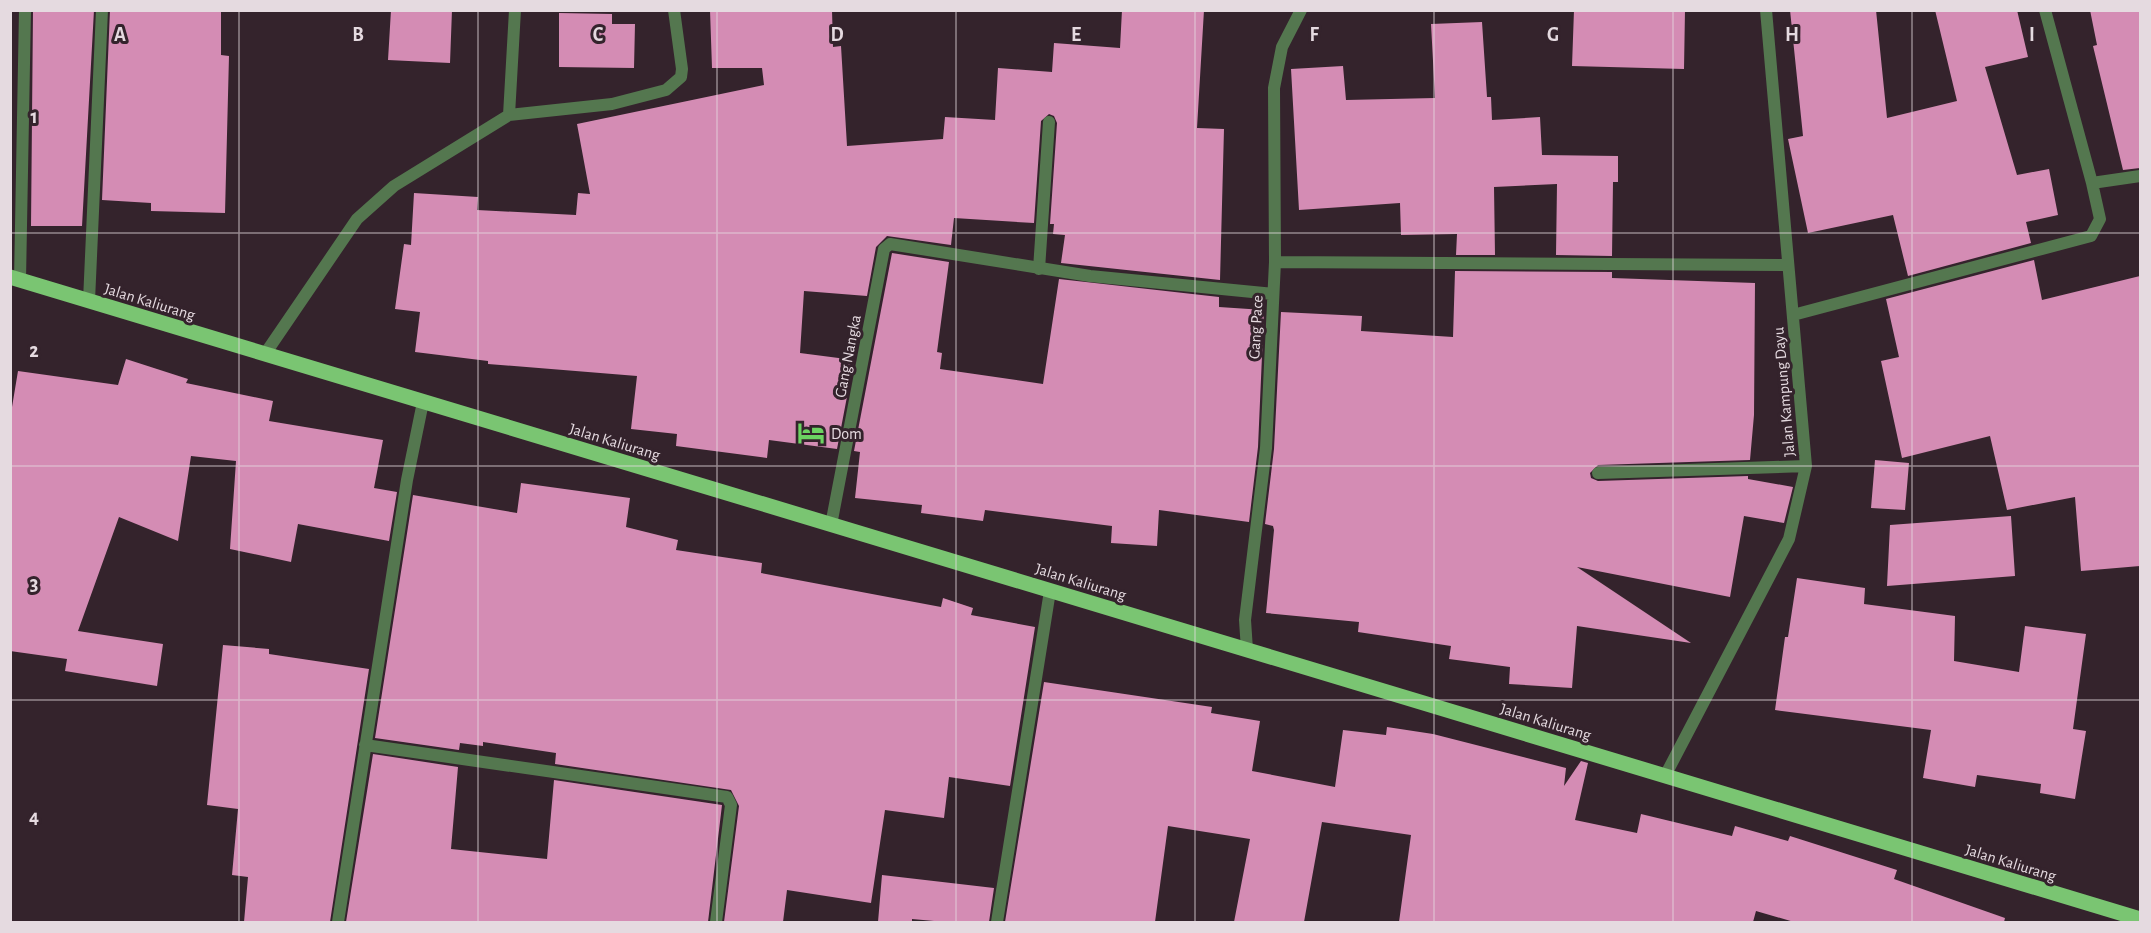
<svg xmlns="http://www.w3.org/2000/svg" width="2151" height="933" font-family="'Alegreya Sans',sans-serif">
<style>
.building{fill:#d48cb4}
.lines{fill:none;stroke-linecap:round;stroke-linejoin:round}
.service{stroke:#54774f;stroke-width:12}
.minor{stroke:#54774f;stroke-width:12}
.primary{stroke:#7ac572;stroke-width:15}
.grid{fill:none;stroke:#e5dae0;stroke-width:1.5;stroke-opacity:0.55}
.labels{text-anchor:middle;stroke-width:6;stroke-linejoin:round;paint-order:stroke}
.street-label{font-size:16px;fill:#e5dae0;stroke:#34232c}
.poi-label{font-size:16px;fill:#e5dae0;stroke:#34232c;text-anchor:start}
.grid-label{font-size:20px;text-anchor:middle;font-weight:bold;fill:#e5dae0;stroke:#34232c;stroke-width:6;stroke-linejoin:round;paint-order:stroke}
</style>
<rect width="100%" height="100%" fill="#34232c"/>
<path class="building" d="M33,10H94L82,226H31Z
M110,10H221V55L229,56L225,213L151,211V203L102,200Z
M391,10H452L450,63L388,60Z
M710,10H832L833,47L841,46L847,146L943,139L945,117L995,120L998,68L1052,72L1054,43L1120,48L1122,10H1204L1197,128L1224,129L1220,280L1061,263L1065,235L1053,234L1054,224H1050L1057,123L1054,116L1049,114L1041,121L1034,223L954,218L951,245L887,236L876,247L867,296L804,291L800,353L854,360L837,449L769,440L767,458L676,446L677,434L631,429L637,376L488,364V361L415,352L420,312L395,309L404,244L411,245L414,193L478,197L477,210L576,215L578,193L590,194L577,124L764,85L762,68H712Z
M1574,10H1685L1684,69L1572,66Z
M1790,10H1876L1887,118L1957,101L1935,10H2017L2028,57L1985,67L2017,175L2049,169L2058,215L2026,222L2031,243L1908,276L1893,215L1808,233L1788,139L1803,136Z
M2090,10H2140V168L2123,170L2093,46L2097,45Z
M559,13L612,14V24H635L634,68L559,67Z
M1482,22L1487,97H1491L1492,120L1540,117L1542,155L1618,156V182H1613L1612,256L1556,255L1557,184L1494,187L1495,255H1456L1457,234L1401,235L1400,203L1299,210L1291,69L1343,66L1346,100L1435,98L1431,24Z
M892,253L949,262L937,352L942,353L940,369L1043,384L1059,279L1219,297V307L1264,310L1258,447L1249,522L1159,510L1157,546L1111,543L1112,526L985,510L983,521L921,513L922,505L855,498L860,452L854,451Z
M2034,260L2042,300L2140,276V566L2081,571L2075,497L2007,510L1990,436L1902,458L1881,361L1899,357L1886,299Z
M1455,271L1612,272V278L1755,283L1754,415L1750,460L1598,465L1590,473L1591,478L1598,481L1748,476V479L1793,487L1784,523L1744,516L1730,597L1577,567L1691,643L1577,626L1572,688L1509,684L1510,667L1449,659L1451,646L1358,632L1359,622L1266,613L1274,530L1273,526L1265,524L1274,449L1281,312L1362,316L1361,331L1453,337Z
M126,359L188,379L186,383L273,401L269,421L383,440L374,488L397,492L389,541L298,524L291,562L230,549L236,461L191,456L178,541L119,517L78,631L163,644L157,686L65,671L67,659L10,651V419L18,371L118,385Z
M1875,460L1909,463L1905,510L1871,508Z
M521,483L630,498L626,527L678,540L676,550L762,563L761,573L941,607L943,598L973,608L971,615L1035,627L1010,786L949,777L944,818L885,810L871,903L787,890L783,922H724L739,806L731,790L555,764L556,753L483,742V746L460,743L459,750L375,738L413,495L517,513Z
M2011,516L2015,576L1887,586L1890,525Z
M1797,578L1865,588L1864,604L1955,616L1954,661L2019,672L2025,626L2086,634L2073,729L2086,731L2075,799L2040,793L2041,784L1977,775L1975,787L1923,778L1931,730L1775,710L1785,637H1788Z
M223,645L269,649V654L369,669L330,922H244L248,877L232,875L238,809L207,805Z
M1044,682L1212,707L1211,713L1260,721L1252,771L1335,787L1343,730L1386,735L1387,727L1433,734L1566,768L1564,786L1581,761L1588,763L1575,820L1637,833L1641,814L1732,836L1735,826L1788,841L1790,836L1897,870L1894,879L2005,918L2004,922H1794L1756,911L1753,922H1399L1411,835L1322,822L1304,922H1234L1250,839L1168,826L1155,922H1005Z
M373,754L458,767L451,849L547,859L554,780L722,805L708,922H346Z
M882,875L994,888L989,922H945L912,919V922H878Z"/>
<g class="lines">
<path class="service" d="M1039,269L1049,122"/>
<path class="minor" d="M2045,10L2092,183
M509,115L515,10
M1275,262L1787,265
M20,280L25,10
M89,301L102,10
M1793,315L2091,236L2100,219L2092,183L2140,176
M265,354L357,219L394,186L509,115L612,104L666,90L681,77L682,69L674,10
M1598,473L1806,466
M831,525L884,249L890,244L1090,276L1273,294
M1247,650L1245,620L1266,448L1275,262L1274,88L1282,47L1301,10
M365,745L727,797L731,805L716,922
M1665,776L1789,539L1806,466L1766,10
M338,922L407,480L423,402
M997,922L1050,591"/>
<path class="primary" d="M10,277L2140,919"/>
</g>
<path class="grid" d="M239,10V922M478,10V922M717,10V922M956,10V922M1195,10V922M1434,10V922M1673,10V922M1912,10V922M10,233H2140M10,466H2140M10,700H2140"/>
<defs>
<symbol id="hotel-bare" viewBox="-9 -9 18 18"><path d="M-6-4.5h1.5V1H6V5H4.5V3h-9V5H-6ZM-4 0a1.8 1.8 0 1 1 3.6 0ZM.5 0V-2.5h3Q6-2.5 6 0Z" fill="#6cd362" stroke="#34232c" stroke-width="2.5" paint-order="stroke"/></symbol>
</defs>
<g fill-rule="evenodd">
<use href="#hotel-bare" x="792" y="414" width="38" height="38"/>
</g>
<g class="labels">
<g class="street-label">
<text transform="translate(150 301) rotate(17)" y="6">Jalan Kaliurang</text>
<text transform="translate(1255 327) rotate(-87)" y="6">Gang Pace</text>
<text transform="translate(847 356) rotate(-79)" y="6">Gang Nangka</text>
<text transform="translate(1783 392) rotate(-95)" y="6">Jalan Kampung Dayu</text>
<text transform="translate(615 441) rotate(17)" y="6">Jalan Kaliurang</text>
<text transform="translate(1081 581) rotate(17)" y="6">Jalan Kaliurang</text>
<text transform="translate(1546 721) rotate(17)" y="6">Jalan Kaliurang</text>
<text transform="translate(2011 862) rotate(17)" y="6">Jalan Kaliurang</text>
</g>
<g class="poi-label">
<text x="831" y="439">Dom</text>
</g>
</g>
<g class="grid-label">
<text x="120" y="41">A</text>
<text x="358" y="41">B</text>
<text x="598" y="41">C</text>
<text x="837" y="41">D</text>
<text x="1076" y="41">E</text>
<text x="1314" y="41">F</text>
<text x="1553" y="41">G</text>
<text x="1792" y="41">H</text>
<text x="2032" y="41">I</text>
<text x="34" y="123">1</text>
<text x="34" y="357">2</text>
<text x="34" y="590">3</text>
<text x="34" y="823">4</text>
</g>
<rect width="2151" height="933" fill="none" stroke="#e5dae0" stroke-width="24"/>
</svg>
